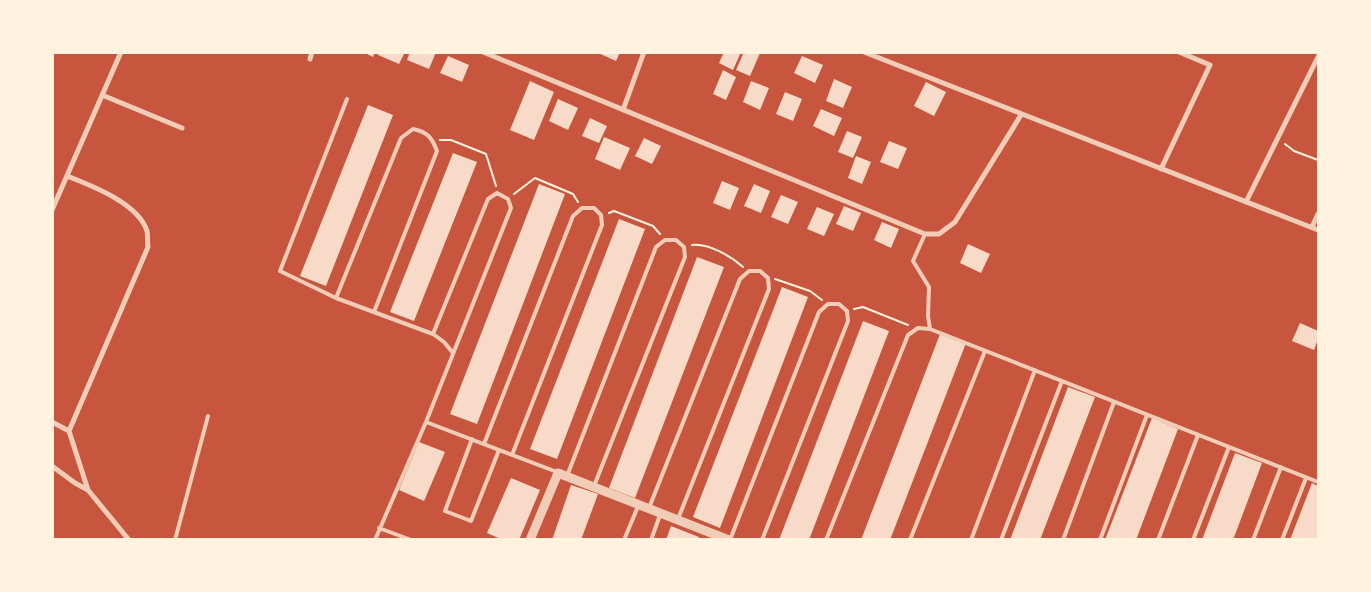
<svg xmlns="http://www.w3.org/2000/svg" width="1371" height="592" font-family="'Fira Sans',sans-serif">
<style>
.building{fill:#f7dbc8}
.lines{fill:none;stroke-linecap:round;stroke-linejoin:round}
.path{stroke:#fff3e0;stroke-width:2}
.service{stroke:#f1ccb7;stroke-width:4}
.minor{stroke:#f1ccb7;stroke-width:5}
.tertiary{stroke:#f1ccb7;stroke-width:9}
</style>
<rect width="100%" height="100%" fill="#c8553d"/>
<path class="building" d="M363,52H375L373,57Z
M379,52H405L399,64L378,55Z
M410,52H436L429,69L407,60Z
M596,52H620L616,61Z
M724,52L740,54L733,70L719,63Z
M744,52L760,53L750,76L736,70Z
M448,56L469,65L462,82L440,73Z
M802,56L823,65L815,83L794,73Z
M723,70L736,77L726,100L713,94Z
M834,79L852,87L843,108L826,101Z
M530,81L554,92L534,140L510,130Z
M751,81L769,88L760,110L743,102Z
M926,82L946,92L934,116L914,106Z
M785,92L802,99L793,121L776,114Z
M558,99L578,108L568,130L549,121Z
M368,105L393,115L326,286L300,276Z
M821,109L842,118L834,136L813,126Z
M590,118L607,126L599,143L582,136Z
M847,131L862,137L853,158L838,152Z
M604,137L630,148L620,170L595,159Z
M644,138L661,146L652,164L635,156Z
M889,141L907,148L898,169L880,162Z
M453,153L477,162L414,321L390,312Z
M856,156L871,162L862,184L848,178Z
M722,181L739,188L730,210L713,203Z
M539,184L565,194L477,424L450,414Z
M754,184L770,191L761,213L744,206Z
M781,195L798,202L788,224L771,217Z
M844,206L861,213L853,231L836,224Z
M817,207L834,214L824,236L807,229Z
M619,219L645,229L557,459L530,449Z
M882,222L899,229L891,248L874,240Z
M968,244L990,254L981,273L960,263Z
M697,257L724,267L635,498L609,488Z
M782,287L808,297L720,528L693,517Z
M863,321L889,331L809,540H779Z
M1300,323L1318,331V339L1314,350L1292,341Z
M940,334L966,343L890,540H861Z
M1068,387L1095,397L1040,540H1010Z
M1152,418L1178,429L1136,540H1105Z
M419,442L445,452L424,501L399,490Z
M1235,453L1262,463L1233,540H1202Z
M511,478L540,490L519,540H503L487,533Z
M1312,483L1318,486V540H1290Z
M571,485L598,494L581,540H552Z
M671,526L699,537L698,540H666Z"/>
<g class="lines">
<path class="path" d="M440,140H451L486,154L496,186
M1285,144L1294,151L1318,160
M514,194L535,178L573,194L578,202
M609,213L614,211L653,226L660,234
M692,245C708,243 731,256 743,267
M775,279L810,291L822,300
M854,309L863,307L908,325"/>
<path class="service" d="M347,99L280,271L336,298L433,334L444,342L453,353
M925,234L913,261L929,287L928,316L930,329
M336,298L401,138L413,129C428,132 432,138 437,151L374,312
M426,422L557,472
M472,439L445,511L471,521L499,450
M484,444L573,216L582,208H594L601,215L602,225L512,455
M567,476L656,247L665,240H676L684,247L685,257L594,486
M649,508L740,279L749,271H760L768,278L769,289L678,519
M379,528L411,540
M175,540L208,416
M375,540L426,422L511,208L508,199L497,193L488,199L433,334
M624,540L639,504
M651,540L660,515
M730,540L819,312L828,304H839L847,311L848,321L762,540
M826,540L908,335L918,328L930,329L1318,482
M910,540L985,351
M971,540L1035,370
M1001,540L1062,381
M1063,540L1114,402
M1100,540L1147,415
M1158,540L1198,435
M1193,540L1229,447
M1253,540L1281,467
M1282,540L1306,478"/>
<path class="minor" d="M483,52L925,234H939L955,222L1021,115
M864,52L1318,230
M310,59L312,52
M102,95L182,128
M623,110L644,52
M1161,169L1210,65L1179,52
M67,176C92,186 138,203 147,231C148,235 147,242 148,247L69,431
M1246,202L1318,57
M52,210L121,52
M1312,227L1318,214
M52,422L69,431L88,490L129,540
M52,466L75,483L88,490"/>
<path class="tertiary" d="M530,540L558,473L729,540"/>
</g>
<rect width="1371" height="592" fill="none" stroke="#fff3e0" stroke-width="108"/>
</svg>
